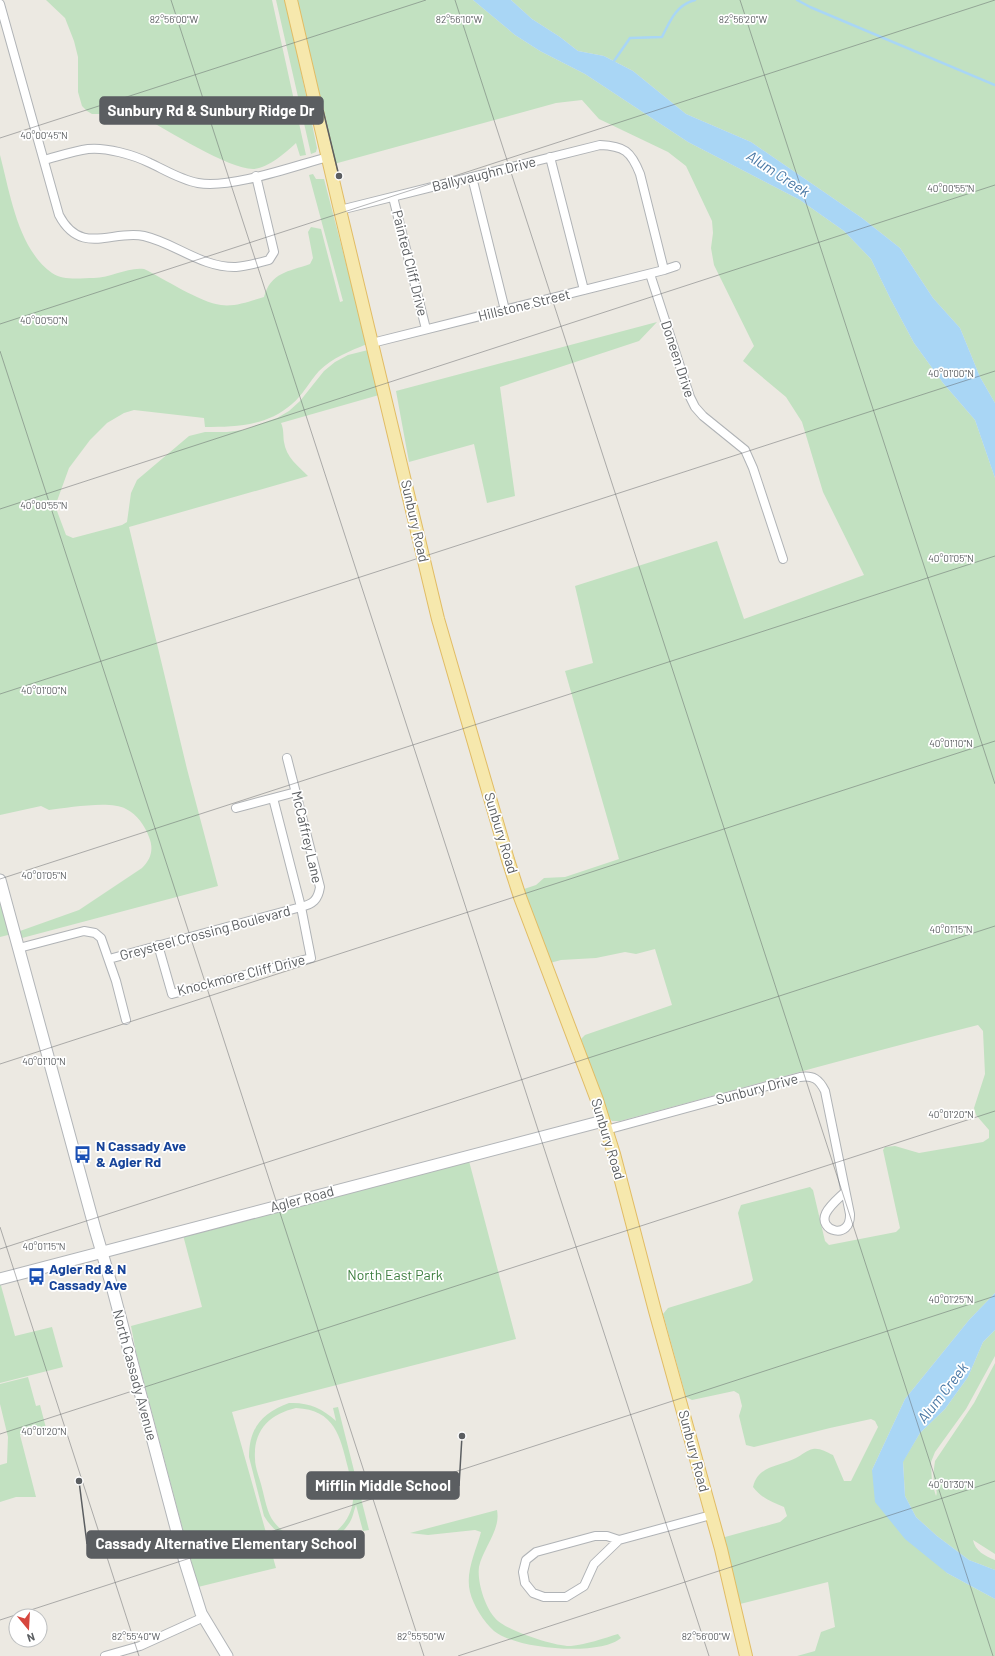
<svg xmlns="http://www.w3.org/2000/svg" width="995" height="1656" font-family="Barlow,sans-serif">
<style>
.green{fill:#c2e1c1;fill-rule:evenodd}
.water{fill:#a9d6f5}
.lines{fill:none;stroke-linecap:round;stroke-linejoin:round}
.stream{stroke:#a9d6f5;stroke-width:2.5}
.minor-casing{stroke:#b0b3b6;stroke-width:10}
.secondary-casing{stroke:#b2b5b8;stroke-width:13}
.primary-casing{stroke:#e1bc65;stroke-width:14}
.minor{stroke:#fff;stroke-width:8}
.secondary{stroke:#fff;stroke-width:11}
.primary{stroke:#f6e8ad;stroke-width:12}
.ticks{fill:none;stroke:#5b5e61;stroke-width:1;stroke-opacity:0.45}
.labels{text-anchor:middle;stroke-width:3.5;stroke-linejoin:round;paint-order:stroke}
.street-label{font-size:14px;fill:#5b5e61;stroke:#fff}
.transit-label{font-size:14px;font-weight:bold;fill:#164399;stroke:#fff;text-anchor:start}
.park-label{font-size:14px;fill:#3d7e3f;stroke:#fff}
.water-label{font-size:15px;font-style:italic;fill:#4978a5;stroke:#fff}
.ticks-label{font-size:10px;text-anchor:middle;fill:#5b5e61;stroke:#fff;stroke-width:3.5;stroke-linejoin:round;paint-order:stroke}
.leader{fill:none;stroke:#5b5e61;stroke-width:1.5}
.callout-dot{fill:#5b5e61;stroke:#fff;stroke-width:1.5}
.callout{fill:#5b5e61;stroke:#5b5e61;stroke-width:1.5}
.callout-label{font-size:15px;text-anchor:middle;font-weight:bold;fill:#fff}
</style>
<rect width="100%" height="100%" fill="#ece9e2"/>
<path class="green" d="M46,0H272L306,155L300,156L296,143C285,153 270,167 254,169C230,170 167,130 143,117L129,114H92L87,111L82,106L78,92V57L74,41L65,18Z
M276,0H285L289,14L317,148L316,152L311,154Z
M295,0H473L515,35L540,51L585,74L688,142L800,200L844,231L871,259L891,300L914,343L943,383L975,420L995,478V1293L969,1320L905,1399L872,1470L947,1573L995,1599V1656H797L815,1651L821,1632L835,1627L828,1582L740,1604L724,1541L725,1537L780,1522L787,1516L784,1507C772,1502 761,1498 753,1487C758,1465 779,1467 796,1458C802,1455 807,1450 813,1449C820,1448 826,1452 833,1455L844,1481H851L878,1427L875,1421L871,1419L830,1428L754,1447L746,1445L739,1416L742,1406L739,1394L734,1391L692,1400L686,1397L663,1314L668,1308L750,1283L753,1280L738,1213L741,1205L810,1187L813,1190L825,1241L829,1245L896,1232L900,1228L883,1150L885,1147L895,1146L919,1153L983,1142L989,1138V1130L976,1115L974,1108L985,1074L983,1031L978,1025C858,1055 739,1089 620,1121H612L608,1117L581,1039L585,1035L672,1005L655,949L636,954L625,952L596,958L561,960L550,963L536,927L524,889L536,885L544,878L565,877L619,859L565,671L593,663L575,586L717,541L744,619L864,575L823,492L802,422L786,397L743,361L754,346L714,265L711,248L713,233L712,221L686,166L668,152L599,119L582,100L556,103L334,164Z
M511,0H995V403L980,377L960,328L933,298L900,248L862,218L751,142L686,114L633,71L604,56L578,51L560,37L532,19Z
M0,155C10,193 18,249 52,273C63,281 81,278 94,278C111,278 127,267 144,269C163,278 201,303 221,305C235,307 250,301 264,297C271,272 288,272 310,264L313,258L308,232L311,227L321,229L340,302L343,301L309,175L313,174L316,179H324L367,344C350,351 332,358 319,371C309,382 303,395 292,404C267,426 236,427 205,427L204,418L134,410L124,413L107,423L90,440L69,468L57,501V511L66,535L73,538L122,525L127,522L131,493L137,480L189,436L205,432H227L243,430L277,418L289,411L300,401L324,371L335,362L348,355L368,350L379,395L281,423C284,429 283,436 284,442C286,457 298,466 308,476L129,527L187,769L218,886L22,938L20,931L79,910L142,868C151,859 154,849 149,837C145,826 137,814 126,809C110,800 68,808 49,810L41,806L0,815Z
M657,322L639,341L500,387L515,496L487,503L474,444L409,462L396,391Z
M0,890L12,934L0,937Z
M469,1161L516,1339L232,1412L276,1568L198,1587L136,1352L131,1326L202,1307L183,1235Z
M0,1282L15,1336L52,1327L63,1367L0,1383Z
M995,1330V1356L966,1409L935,1452L931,1462L932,1483L936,1496C938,1491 935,1487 934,1482C933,1475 934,1468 935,1461L974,1403L995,1363V1554L973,1540C975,1551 985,1556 995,1560V1570L969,1560L937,1536L916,1517L905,1496L903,1461L920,1433L945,1409L968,1377L983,1342Z
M28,1377L36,1406L40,1405L46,1428L20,1435L36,1497H16L0,1502V1465L7,1463L8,1437L0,1404V1384Z
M289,1403C308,1402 322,1408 336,1421L333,1408L338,1407L369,1530L363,1531L356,1505C354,1510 353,1517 350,1522C328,1558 283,1548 264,1516L249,1457C249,1428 262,1413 289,1403ZM296,1408C335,1410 340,1436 348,1468C351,1482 356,1495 351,1510C339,1544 297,1552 274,1522C267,1513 265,1499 262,1488C260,1479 255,1468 255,1459C253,1430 270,1414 296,1408Z
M497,1510C501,1530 483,1548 479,1567C477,1582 485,1607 495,1618C504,1630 556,1647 571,1646C584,1645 605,1638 618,1634L621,1638C601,1656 518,1650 494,1631C484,1622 473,1605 470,1592C465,1572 476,1551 481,1532L475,1530L428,1535L410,1533Z"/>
<path class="water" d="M473,0H511L532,19L560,37L578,51L604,56L633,71L686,114L751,142L862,218L900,248L933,298L960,328L980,377L995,403V478L975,420L943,383L914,343L891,300L871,259L844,231L800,200L688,142L585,74L540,51L515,35Z
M995,1293V1330L983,1342L968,1377L945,1409L920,1433L903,1462L905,1496L916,1517L937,1536L969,1560L995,1570V1599L947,1573L905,1539L875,1502L872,1470L905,1399L969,1320Z"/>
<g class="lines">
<path class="stream" d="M797,0L810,7L995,85
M614,61L630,38L662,37C670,21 676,5 695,0"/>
<defs>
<path id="minor" d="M0,4L59,215C81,257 113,229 144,236C175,243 202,268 236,267C247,266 258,263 269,260L274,252L256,176
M550,157L584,290
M44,160C59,156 74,151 88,149C106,147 134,155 150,163C165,170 181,180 198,183C231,189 294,166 328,157
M472,177L505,310
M393,197L426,329
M340,210L600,145C624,146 631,151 640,174L664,270
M650,274L690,397L695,407L703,416L745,450L753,468L783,559
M372,343L664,270L676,266
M236,808L296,792
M158,945L172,994L311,958L301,907L273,798
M19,948L84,931L95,933L101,938L116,981L126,1020
M109,959L301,907C313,904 318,900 320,887L287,758
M606,1130L800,1077C813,1075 819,1079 825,1091L850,1214C851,1241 817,1231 826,1213C830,1205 839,1198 845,1192
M619,1540L607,1536H595L536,1552L526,1560L523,1572L525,1583L533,1593L544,1597H566L584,1586L594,1564L619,1540L711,1515
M105,1656L140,1646L204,1617"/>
<path id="secondary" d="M0,880L95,1229L113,1290L185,1562L201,1613L227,1656
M0,1279L603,1121"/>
<path id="primary" d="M291,0L340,210L438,619L508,860L520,897L597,1100L614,1154L655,1311L721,1549L746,1656"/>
</defs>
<use href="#minor" class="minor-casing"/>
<use href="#secondary" class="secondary-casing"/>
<use href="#primary" class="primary-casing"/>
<use href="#minor" class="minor"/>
<use href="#secondary" class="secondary"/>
<use href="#primary" class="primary"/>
</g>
<path class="ticks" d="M171,0L709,1656M455,0L993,1656M740,0L995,784M0,138L426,0M0,324L995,0M0,351L424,1656M0,509L995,185M0,694L995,371M0,879L995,556M0,1064L995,741M0,1227L139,1656M0,1249L995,926M0,1434L995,1111M0,1620L995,1296M458,1656L995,1481"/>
<defs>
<symbol id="bus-bare" viewBox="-9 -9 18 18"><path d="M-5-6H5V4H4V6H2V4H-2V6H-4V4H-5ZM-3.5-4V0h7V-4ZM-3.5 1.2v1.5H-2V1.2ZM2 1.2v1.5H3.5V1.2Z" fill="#1a4fb4" stroke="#fff" stroke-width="2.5" paint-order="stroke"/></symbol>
</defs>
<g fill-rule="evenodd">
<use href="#bus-bare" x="70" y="1142" width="25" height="25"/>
<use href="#bus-bare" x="24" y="1264" width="25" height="25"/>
</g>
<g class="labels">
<g class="street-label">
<text transform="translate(484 174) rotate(-14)" y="5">Ballyvaughn Drive</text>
<text transform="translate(410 263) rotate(76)" y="5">Painted Cliff Drive</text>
<text transform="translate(524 305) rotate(-14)" y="5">Hillstone Street</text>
<text transform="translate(678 359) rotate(72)" y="5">Doneen Drive</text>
<text transform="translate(415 521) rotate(77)" y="5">Sunbury Road</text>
<text transform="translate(501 833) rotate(73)" y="5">Sunbury Road</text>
<text transform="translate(307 837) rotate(77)" y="5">McCaffrey Lane</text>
<text transform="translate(205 933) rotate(-15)" y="5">Greysteel Crossing Boulevard</text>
<text transform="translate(241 975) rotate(-14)" y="5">Knockmore Cliff Drive</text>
<text transform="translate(757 1089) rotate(-15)" y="5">Sunbury Drive</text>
<text transform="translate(608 1139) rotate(73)" y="5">Sunbury Road</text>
<text transform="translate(302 1199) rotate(-15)" y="5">Agler Road</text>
<text transform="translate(135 1375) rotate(75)" y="5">North Cassady Avenue</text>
<text transform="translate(694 1451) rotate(75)" y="5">Sunbury Road</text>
</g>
<g class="transit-label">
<text x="96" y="1151">N Cassady Ave<tspan x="96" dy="16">&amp; Agler Rd</tspan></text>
<text x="49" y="1274">Agler Rd &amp; N<tspan x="49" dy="16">Cassady Ave</tspan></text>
</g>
<g class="park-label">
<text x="395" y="1280">North East Park</text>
</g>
<g class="water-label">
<text transform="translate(778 174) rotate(33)" y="5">Alum Creek</text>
<text transform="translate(943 1393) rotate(-52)" y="5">Alum Creek</text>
</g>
</g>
<g class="ticks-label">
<text x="174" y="23">82°56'00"W</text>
<text x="459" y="23">82°56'10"W</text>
<text x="743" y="23">82°56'20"W</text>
<text x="44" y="139">40°00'45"N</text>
<text x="951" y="192">40°00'55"N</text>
<text x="44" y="324">40°00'50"N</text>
<text x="951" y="377">40°01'00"N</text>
<text x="44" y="509">40°00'55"N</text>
<text x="951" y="562">40°01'05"N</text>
<text x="44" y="694">40°01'00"N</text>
<text x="951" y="747">40°01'10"N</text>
<text x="44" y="879">40°01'05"N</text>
<text x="951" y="933">40°01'15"N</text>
<text x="44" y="1065">40°01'10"N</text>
<text x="951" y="1118">40°01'20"N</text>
<text x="44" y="1250">40°01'15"N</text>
<text x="951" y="1303">40°01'25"N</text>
<text x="44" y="1435">40°01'20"N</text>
<text x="951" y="1488">40°01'30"N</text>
<text x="136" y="1640">82°55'40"W</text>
<text x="421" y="1640">82°55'50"W</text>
<text x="706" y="1640">82°56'00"W</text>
</g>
<path class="leader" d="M339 176L323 110M462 1436L459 1486M79 1481L87 1544"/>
<g class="callout-dot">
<circle cx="339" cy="176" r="4"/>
<circle cx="462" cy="1436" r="4"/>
<circle cx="79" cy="1481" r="4"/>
</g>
<g class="callout">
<rect x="100" y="97" width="223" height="27" rx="4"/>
<rect x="307" y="1472" width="152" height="27" rx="4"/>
<rect x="87" y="1531" width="277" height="27" rx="4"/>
</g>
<g class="callout-label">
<text x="211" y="116">Sunbury Rd &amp; Sunbury Ridge Dr</text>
<text x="383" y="1491">Mifflin Middle School</text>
<text x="226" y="1549">Cassady Alternative Elementary School</text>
</g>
<g transform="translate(28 1628) rotate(162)"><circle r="19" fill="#ffffff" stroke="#bdbfc0"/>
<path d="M0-3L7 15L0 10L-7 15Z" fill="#d6463e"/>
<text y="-6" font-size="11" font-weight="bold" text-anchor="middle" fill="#5b5e61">N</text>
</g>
</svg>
